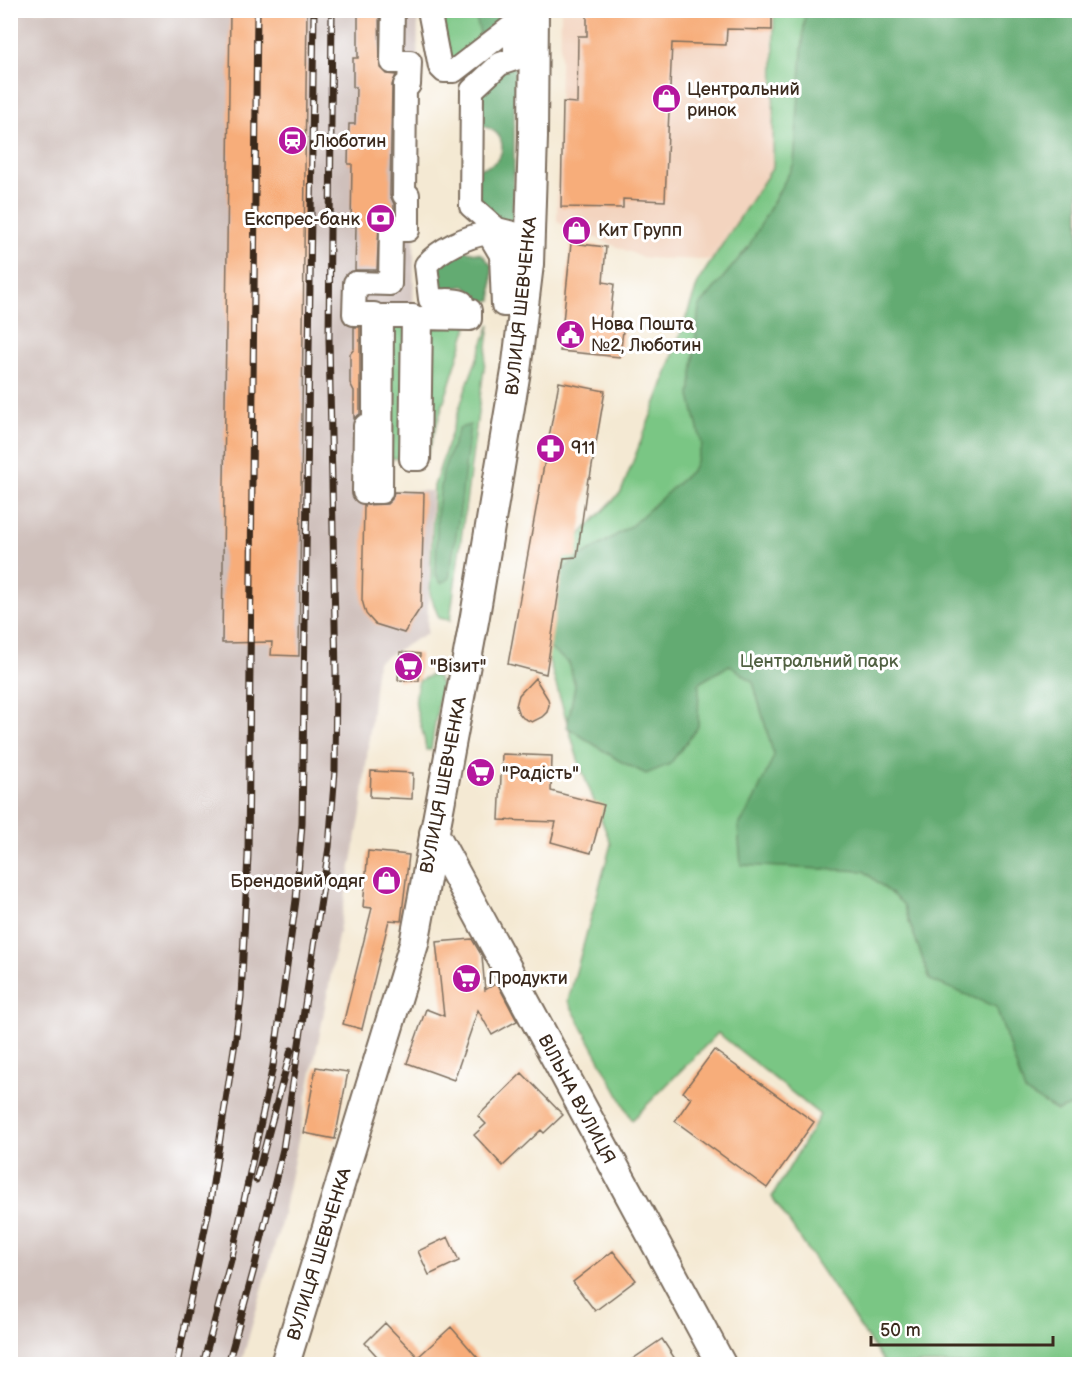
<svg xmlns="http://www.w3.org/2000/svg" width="1090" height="1375" font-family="'Balsamiq Sans',sans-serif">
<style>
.built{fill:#f3d4bf}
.industrial{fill:#cfc0bb}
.green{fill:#7ac684;stroke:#5a7851;stroke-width:1.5}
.forest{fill:#63ab72;stroke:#4f6a48;stroke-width:1.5}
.building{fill:#f7ad7a}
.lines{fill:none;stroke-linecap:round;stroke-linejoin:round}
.pedestrian-casing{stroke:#7c6d5d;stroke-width:26}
.minor-casing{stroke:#7c6d5d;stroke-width:32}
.pedestrian{stroke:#fff;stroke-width:22}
.minor{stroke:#fff;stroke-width:28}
.rail-casing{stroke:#3b2a1e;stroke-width:7}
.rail{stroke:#fff;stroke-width:4.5;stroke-dasharray:14;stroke-linecap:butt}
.labels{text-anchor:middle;stroke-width:6;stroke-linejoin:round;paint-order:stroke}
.poi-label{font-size:18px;fill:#3b2a1e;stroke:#fff;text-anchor:start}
.street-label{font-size:18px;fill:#3b2a1e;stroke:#fff}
.park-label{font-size:18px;fill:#516142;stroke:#fff}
</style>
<rect width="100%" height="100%" fill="#fff"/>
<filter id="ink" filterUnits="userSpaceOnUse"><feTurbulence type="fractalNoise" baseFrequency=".0167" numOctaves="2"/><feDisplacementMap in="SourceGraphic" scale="12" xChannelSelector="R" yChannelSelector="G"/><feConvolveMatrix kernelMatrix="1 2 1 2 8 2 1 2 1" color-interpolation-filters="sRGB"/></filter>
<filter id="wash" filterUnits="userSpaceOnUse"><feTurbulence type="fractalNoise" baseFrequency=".008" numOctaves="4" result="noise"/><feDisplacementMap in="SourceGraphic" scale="24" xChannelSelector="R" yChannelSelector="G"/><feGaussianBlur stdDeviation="1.35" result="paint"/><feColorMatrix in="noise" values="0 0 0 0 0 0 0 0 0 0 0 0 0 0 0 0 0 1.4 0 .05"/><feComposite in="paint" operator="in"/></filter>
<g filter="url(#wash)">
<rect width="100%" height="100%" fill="#f4e9d3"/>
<path class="built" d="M561,11H772L773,167L711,260L644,258L557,222Z"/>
<path class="industrial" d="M10,11H418L413,314L378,490L432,491L427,633L377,662L361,813L320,1033L281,1223L241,1364H11Z"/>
<path class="green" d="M429,11H515V26L454,71Z
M774,11H1079V1364H885L772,1197L820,1115L718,1033L632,1120L568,1001L611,844L579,763L528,589L621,492L662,387L699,280L773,167Z
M382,316H413L411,459L380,458Z
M421,318L470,319L426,459Z
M490,324L450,620L439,618L430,594L434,486L467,385Z
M431,675L437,677L441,684L431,750H426C424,724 409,709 419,681Z"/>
<path class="forest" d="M474,11H507L504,24L481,36Z
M805,11H1079V1103L1057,1111L1025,1092L996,1007L930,980L903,904L864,871L741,865L738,827L753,802L774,756L753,682L730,665L699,683L698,727L670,764L646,774L618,760L567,727L575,686L569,663L545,645L556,575L577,559L631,526L693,469L702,445L690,396L699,307L749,246L794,164Z
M515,59L513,233L471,206L479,168C509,166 510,129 480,126L472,90Z
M457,249L482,254L492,266V300L478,303L471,291L464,286L441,290L434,282C438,265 441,259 457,249Z
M470,425L460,510L449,579L441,583L436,575L437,516L443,471L459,428Z"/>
<g id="blocks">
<path class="building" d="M230,10H307L299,656L271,655L272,642L222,643Z
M358,10H379L380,68L386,74L396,75L392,85L390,195L394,204V216L385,218L379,224L377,270H355L356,226H351L352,164H348L349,124H355L356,87H353V58H358Z
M587,10H772V30L727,29L726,45L672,43L665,201L623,199V208L561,207L563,102L577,103L578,36H587Z
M571,243L606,247L603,282L614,284L610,320L624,322L620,357L560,351Z
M354,327H360V414L354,418V391L350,383V354L354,349Z
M559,382L605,391L590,478H588L577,557L564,558L546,674L508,664Z
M394,492L424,493L421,607L404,633L375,624L366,614L362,600L364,505L387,504L392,499Z
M400,652L420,654L419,681L398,680Z
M535,678L548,699L549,705L547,712L542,717L532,722L523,718L518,712L516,706L519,695Z
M502,754L552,756L551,791L604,805L591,853L551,842L556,822L499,820Z
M371,771L413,773L412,799L370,797Z
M368,851L409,855L401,921L389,920L362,1029L343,1024L372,908L363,907Z
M472,939L482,956L485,990L497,983L517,1021L492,1035L478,1010L454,1080L407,1063L426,1009L444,1016L436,942Z
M714,1050L814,1122L767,1188L675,1121L691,1098L683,1092Z
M316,1067L348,1072L335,1139L304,1133Z
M522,1073L563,1115L544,1133L541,1130L503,1166L474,1135L486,1124L478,1116Z
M448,1237L459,1261L429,1275L418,1251Z
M613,1251L636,1280L595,1311L573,1282Z
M385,1323L418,1357L451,1327L484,1365H385L365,1343Z
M662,1339L679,1365H624Z"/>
</g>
</g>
<g filter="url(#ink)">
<use href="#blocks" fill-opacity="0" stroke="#7c6d5d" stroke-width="1.5"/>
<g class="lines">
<defs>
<path id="pedestrian" d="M393,10L392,62H410L409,85H405L404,195H408V230H391L390,284L355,283L354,314H374V426H365L364,492H381L382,316H413L411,459H419L421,318L470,319V310L464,309L462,302C451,298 441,302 430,299L426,265C440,249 467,236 488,233L501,255L503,305H510L513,233L497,229L471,206L472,90L500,64L515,59V24L454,71H444L440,67L429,10"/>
<path id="minor" d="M434,833L721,1364
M285,1364L414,944L475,616L516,371L529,264L533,137L534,10"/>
</defs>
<use href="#pedestrian" class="pedestrian-casing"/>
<use href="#minor" class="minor-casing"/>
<use href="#pedestrian" class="pedestrian"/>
<use href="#minor" class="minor"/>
<defs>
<path id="rail" d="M256,1180L291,1050
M177,1364L209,1209L236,1036L241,997L248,855L257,10
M203,1364L232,1256L273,1066L296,900L302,824L303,759L314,10
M228,1364L254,1269L283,1149L329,847L335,771L336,673L329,339L332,10"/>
</defs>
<use href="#rail" class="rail-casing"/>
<use href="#rail" class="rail"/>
</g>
</g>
<defs>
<symbol id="shop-disc" viewBox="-11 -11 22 22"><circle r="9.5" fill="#b5179e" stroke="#fff"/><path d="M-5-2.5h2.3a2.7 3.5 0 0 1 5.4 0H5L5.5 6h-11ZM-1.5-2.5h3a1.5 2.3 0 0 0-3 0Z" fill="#fff"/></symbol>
<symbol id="station-disc" viewBox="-11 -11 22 22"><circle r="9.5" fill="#b5179e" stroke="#fff"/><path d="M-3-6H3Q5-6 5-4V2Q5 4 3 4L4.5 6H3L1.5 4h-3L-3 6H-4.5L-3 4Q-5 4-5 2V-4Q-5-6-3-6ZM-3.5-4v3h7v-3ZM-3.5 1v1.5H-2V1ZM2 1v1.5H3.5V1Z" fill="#fff"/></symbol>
<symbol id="bank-disc" viewBox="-11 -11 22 22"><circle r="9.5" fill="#b5179e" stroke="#fff"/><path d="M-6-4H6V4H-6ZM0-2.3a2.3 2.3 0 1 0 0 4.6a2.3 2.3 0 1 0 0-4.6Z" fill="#fff"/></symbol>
<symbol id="civic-disc" viewBox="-11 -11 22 22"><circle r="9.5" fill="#b5179e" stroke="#fff"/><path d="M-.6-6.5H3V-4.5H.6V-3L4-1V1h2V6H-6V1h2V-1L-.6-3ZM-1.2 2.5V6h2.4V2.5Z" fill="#fff"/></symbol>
<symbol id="pharmacy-disc" viewBox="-11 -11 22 22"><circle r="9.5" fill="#b5179e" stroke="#fff"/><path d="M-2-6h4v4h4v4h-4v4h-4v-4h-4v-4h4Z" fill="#fff"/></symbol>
<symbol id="supermarket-disc" viewBox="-11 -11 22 22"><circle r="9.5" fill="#b5179e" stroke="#fff"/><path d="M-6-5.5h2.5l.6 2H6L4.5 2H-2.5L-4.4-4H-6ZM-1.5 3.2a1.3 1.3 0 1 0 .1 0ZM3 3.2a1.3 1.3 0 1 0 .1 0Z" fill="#fff"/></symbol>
</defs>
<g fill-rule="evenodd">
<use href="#shop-disc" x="650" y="82" width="33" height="33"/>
<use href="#station-disc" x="276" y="124" width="33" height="33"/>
<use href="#bank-disc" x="364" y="202" width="33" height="33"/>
<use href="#shop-disc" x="560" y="214" width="33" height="33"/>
<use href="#civic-disc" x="554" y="318" width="33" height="33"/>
<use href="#pharmacy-disc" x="534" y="432" width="33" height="33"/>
<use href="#supermarket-disc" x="392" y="650" width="33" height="33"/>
<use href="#supermarket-disc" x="464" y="756" width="33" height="33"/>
<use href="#shop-disc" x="370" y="864" width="33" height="33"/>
<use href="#supermarket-disc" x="450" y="962" width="33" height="33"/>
</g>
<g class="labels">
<g class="poi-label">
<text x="687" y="95">Центральний<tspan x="687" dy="21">ринок</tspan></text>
<text x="314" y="147">Люботин</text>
<text x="360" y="225" text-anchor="end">Експрес-банк</text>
<text x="598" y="236">Кит Групп</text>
<text x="591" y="330">Нова Пошта<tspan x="591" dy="21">№2, Люботин</tspan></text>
<text x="571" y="454">911</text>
<text x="430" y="672">"Візит"</text>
<text x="502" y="779">"Радість"</text>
<text x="365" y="887" text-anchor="end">Брендовий одяг</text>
<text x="488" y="984">Продукти</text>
</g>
<g class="street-label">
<text transform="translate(521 306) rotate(-84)" y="6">ВУЛИЦЯ ШЕВЧЕНКА</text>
<text transform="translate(443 785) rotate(-79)" y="6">ВУЛИЦЯ ШЕВЧЕНКА</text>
<text transform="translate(577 1099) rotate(62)" y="6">ВІЛЬНА ВУЛИЦЯ</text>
<text transform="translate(319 1254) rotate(-73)" y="6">ВУЛИЦЯ ШЕВЧЕНКА</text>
</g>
<g class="park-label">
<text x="819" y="667">Центральний парк</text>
</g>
</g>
<rect width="1090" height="1375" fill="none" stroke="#fff" stroke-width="36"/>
<path d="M871 1336v9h182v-9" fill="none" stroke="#3b2a1e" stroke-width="3"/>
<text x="880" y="1336" font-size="18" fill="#3b2a1e" stroke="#ffffff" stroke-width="4.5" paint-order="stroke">50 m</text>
</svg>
